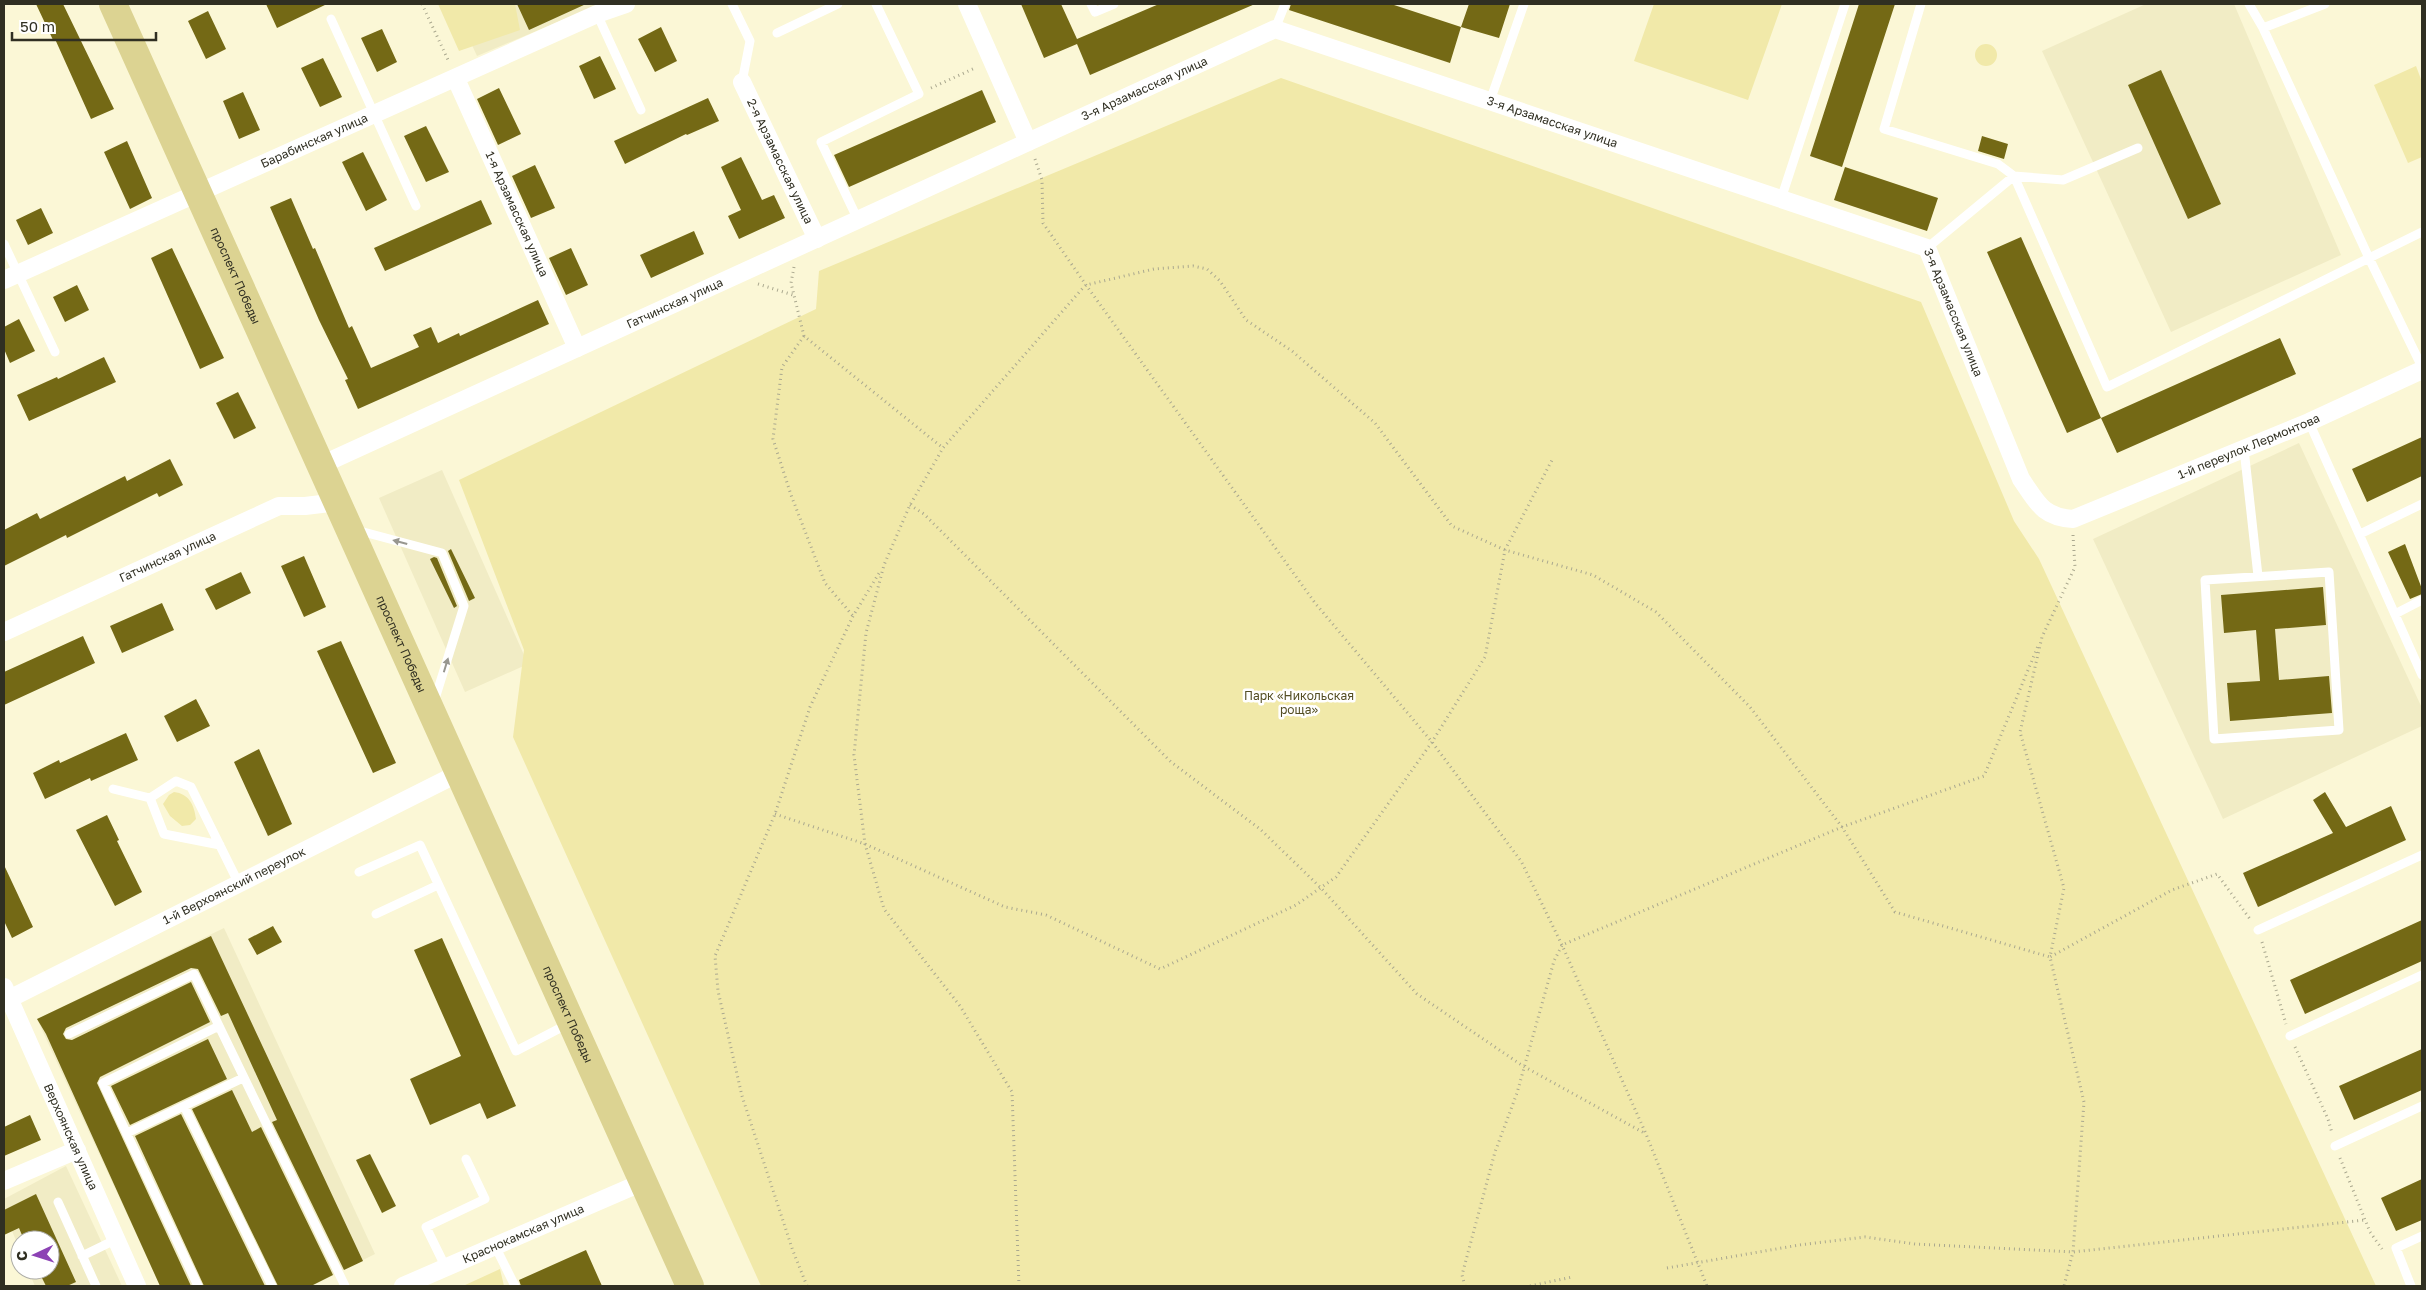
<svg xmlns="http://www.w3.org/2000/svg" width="2426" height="1290" font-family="'Golos Text',sans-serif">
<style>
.built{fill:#f1ecc5}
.green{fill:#f1e9a9}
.building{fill:#746915}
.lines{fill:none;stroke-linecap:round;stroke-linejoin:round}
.path{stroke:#aaa88f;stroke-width:3;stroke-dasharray:1 4;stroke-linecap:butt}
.service{stroke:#fff;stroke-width:9}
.minor{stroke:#fff;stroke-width:18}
.primary{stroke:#dcd392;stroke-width:28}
.oneway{fill:#989790}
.labels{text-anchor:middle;stroke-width:5;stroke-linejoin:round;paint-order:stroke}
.street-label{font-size:12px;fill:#302f22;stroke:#fff}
.park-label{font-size:12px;fill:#544e24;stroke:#fff}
</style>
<rect width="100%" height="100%" fill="#fbf7d6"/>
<path class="built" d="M453,4H600L477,56Z
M2146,4H2234L2341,255L2171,332L2042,51Z
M2299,443L2422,708V726L2223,819L2093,539Z
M442,470L528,664L465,692L379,498Z
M224,928L375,1254L311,1286H160L37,1019Z
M66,1166L122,1286H35L28,1270H50V1240H20V1250L4,1212V1199Z"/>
<path class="green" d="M438,4H515L520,30L459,51Z
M1654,4H1782L1748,100L1634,61Z
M1975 55a11 11 0 1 1 22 0a11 11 0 1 1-22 0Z
M2416,66L2422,82V157L2408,163L2374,85Z
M1281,78L1921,302L2014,521L2039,559L2376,1286H761L513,737L524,650L459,480L816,309L819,271Z
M174,792C189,794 194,804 196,819L190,825L182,826L170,816L163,804L169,795Z
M500,1269L504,1286H463Z"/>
<path class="building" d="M36,4H63L114,109L91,119L55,39L53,40Z
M266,4H327L277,28Z
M517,4H586L529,30Z
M1021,4H1061L1077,39L1159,4H1255L1090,75L1077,44L1044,58Z
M1291,4H1391L1461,27L1450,63L1289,10Z
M1469,4H1510L1499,38L1461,27Z
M1859,4H1895L1842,167L1810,156Z
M208,11L226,49L206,59L188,21Z
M661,27L677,61L655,72L638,39Z
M382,29L397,62L377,72L361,38Z
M600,56L616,89L594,99L579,66Z
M323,58L342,97L320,107L301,68Z
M2161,70L2221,204L2188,219L2128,85Z
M499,88L521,134L498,145L477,99Z
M982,90L996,122L849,187L834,155Z
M243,92L260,130L239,139L223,101Z
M708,98L719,121L687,135L686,134L625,164L614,141Z
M426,126L449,172L426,182L404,136Z
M1982,136L2008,144L2004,159L1978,151Z
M127,141L152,198L130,209L104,152Z
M363,152L387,200L366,211L342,162Z
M741,157L762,200L774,195L785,218L739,239L728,216L741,210L721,167Z
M535,165L555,208L531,218L512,176Z
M1845,167L1938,198L1927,231L1834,200Z
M291,198L313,249L315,248L349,328L352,326L371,368L419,347L413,335L431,327L438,343L459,333L460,336L538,300L549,324L358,409L345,380L348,379L319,320L270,207Z
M481,200L492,224L385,271L374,248Z
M41,208L53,233L28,245L16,220Z
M694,231L704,254L651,278L640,255Z
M2021,237L2101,418L2067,433L1987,252Z
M172,248L224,358L200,369L151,258Z
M571,248L588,285L566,295L549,258Z
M77,285L89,310L65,322L53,297Z
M19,319L35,351L10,363L4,349V327Z
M2280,338L2296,374L2117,453L2101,418Z
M104,357L116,382L29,421L17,395L57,377L58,379Z
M238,392L256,428L234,439L216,403Z
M2422,437V476L2367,502L2352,469Z
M170,459L183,485L159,497L157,493L67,538L66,535L4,566V530L37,513L40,519L125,476L127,481Z
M2405,544L2422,589V594L2410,599L2388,552Z
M451,549L475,598L469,601L448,551Z
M304,556L326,607L304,617L281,566Z
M434,557L437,558L457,606L454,608L430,559Z
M241,572L251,593L216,610L205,589Z
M2323,587L2326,625L2275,629L2279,680L2329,676L2332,713L2230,721L2227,683L2260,681L2256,630L2224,633L2221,595Z
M162,603L174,630L122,653L110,626Z
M83,636L95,663L4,705V672Z
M341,641L396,763L373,773L317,651Z
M196,699L210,726L177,742L164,716Z
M126,733L138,760L91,781L90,778L45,799L33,773L59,760L60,763Z
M259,749L292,824L268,836L234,762Z
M2325,792L2346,827L2391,806L2406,840L2258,907L2243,873L2333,833L2313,800Z
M107,815L119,840L117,841L142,892L115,906L76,830Z
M4,865L33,927L12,938L4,921Z
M2422,920V961L2305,1014L2290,980Z
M273,926L282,942L257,955L248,939Z
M211,936L363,1261L344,1270L272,1122L277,1120L228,1013L221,1016L198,969L191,968L66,1028L63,1034L66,1039L72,1040L191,982L210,1022L100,1077L97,1083L191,1286H160L46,1034L37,1019Z
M442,938L516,1106L487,1119L480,1103L430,1125L410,1079L461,1056L414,950Z
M208,1039L227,1079L130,1125L111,1086Z
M2422,1049V1090L2354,1120L2339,1086Z
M232,1090L252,1132L261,1127L333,1275L311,1286H278L192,1109Z
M181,1114L265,1286H204L135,1136Z
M30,1115L41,1140L4,1156V1127Z
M370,1154L396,1206L382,1213L356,1160Z
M2422,1179V1220L2396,1231L2381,1198Z
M36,1194L76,1282L67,1286H46L38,1270H50V1240H24L19,1228L4,1235V1210Z
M586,1250L602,1286H521L519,1280Z"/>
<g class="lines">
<path class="path" d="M422,4L449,62
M931,88L975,68
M1035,159L1042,180L1043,223L1086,285L1315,603L1432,742L1521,861L1562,945L1646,1134L1707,1286
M794,267L791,283L804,336L943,448
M758,284L793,295
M804,336L782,367L773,439L791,495L825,583L853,616
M910,505L924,514L1171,762L1260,829L1321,888L1417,994L1523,1066L1646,1134
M2073,535L2075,567L2042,637L2020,732L2064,888L2050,957L2172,890L2217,874L2250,919
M775,814L865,844L1005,907L1046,915L1160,969L1296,905L1336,877L1432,742L1485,657L1505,550L1552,460
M2262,942L2286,1024
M2295,1047L2328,1119L2332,1133
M2340,1158L2370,1232L2382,1249
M1667,1268L1799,1245L1865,1237L1915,1244L2073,1252L2365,1220
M807,1286L793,1251L742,1096L718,991L715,956L775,814L810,707L853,616L881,570
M1019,1286L1012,1092L960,1006L884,909L865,844L854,755L866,633L884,565L910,505L943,448L1081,290L1086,285L1154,269L1193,266L1207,269L1220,281L1246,320L1292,351L1375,423L1452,526L1505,550L1593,575L1656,612L1750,707L1842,827L1895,912L2050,957L2084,1102L2073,1252L2064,1286
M1465,1286L1462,1275L1495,1152L1517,1093L1554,961L1562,945L1842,827L1984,776L2038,646
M1530,1286L1572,1277"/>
<path class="service" d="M732,4L750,41L742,82
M1091,4L1095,12L1114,4
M1921,4L1884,129L1998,164L2014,176L2107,387L2422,232
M2249,4L2263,28L2369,258L2422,367
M597,14L641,110
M331,19L416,206
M2263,28L2325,4
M1275,29L1285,4
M777,33L838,4
M1490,101L1524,4
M1781,199L1845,4
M858,220L821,142L919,94L876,4
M4,244L55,352
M1927,248L2014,176L2063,180L2138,148
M2309,422L2422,675
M2244,449L2258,576
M356,530L442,553L464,606L434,702
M2360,534L2422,504
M2329,572L2339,730L2214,739L2205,580Z
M2395,614L2422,600
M113,789L150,798
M220,845L164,834L150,798L176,781L191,787L238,882
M359,872L420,845L516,1051L568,1024
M376,914L438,885
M2258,930L2422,855
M69,1034L194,974L219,1026
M2290,1036L2422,975
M184,1106L272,1286
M127,1133L243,1078
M2335,1146L2422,1106
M58,1202L96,1286
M495,1246L515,1286
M82,1256L117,1239
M446,1268L426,1227L485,1199L466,1159
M198,1286L103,1083L219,1026L345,1286
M2411,1286L2396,1248L2422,1236"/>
<g class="minor">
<path id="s1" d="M967,4L1028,142L1275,29L1927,248L2021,479C2037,502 2042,517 2073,519L2309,422L2422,370"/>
<path id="s2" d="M456,79L577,348"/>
<path id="s3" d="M742,82L817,239"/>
<path id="s4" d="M4,280L597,14L626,4"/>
<path id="s5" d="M321,465L1028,142"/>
<path id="s6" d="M4,632L279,506H305L338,502"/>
<path id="s7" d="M4,987L137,1286"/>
<path id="s8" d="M9,999L459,773"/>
<path d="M4,1181L77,1150"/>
<path id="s9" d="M403,1286L643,1182"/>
</g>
<path class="primary" id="s10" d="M113,4L690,1286"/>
</g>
<defs><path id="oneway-solid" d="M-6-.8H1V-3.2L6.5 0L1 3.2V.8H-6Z" transform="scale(1.25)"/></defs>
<g class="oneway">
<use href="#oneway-solid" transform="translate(400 542) rotate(-165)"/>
<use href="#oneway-solid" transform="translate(446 665) rotate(-73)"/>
</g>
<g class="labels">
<g class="street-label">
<text dy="4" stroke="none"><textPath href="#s1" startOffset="279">3-я Арзамасская улица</textPath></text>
<text dy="4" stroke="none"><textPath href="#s1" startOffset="715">3-я Арзамасская улица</textPath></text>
<text dy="4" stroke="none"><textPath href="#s4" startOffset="340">Барабинская улица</textPath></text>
<text dy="4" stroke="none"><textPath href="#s3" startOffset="88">2-я Арзамасская улица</textPath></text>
<text dy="4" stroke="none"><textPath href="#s2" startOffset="148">1-я Арзамасская улица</textPath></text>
<text dy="4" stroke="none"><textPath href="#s10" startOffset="298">проспект Победы</textPath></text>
<text dy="4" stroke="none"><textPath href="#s5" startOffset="389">Гатчинская улица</textPath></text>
<text dy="4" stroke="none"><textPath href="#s1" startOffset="1180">3-я Арзамасская улица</textPath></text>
<text dy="4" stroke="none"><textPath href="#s1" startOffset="1619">1-й переулок Лермонтова</textPath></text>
<text dy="4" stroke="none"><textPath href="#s6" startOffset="180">Гатчинская улица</textPath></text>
<text dy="4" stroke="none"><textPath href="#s10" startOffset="702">проспект Победы</textPath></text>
<text dy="4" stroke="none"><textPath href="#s8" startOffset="252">1-й Верхоянский переулок</textPath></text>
<text dy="4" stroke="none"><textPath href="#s10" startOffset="1108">проспект Победы</textPath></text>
<text dy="4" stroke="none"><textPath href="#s7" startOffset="164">Верхоянская улица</textPath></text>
<text dy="4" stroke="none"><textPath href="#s9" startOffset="131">Краснокамская улица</textPath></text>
</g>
<g class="park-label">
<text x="1299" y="700">Парк «Никольская<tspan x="1299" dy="14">роща»</tspan></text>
</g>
</g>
<rect width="2426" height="1290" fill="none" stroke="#302f22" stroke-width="10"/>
<g transform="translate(35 1255) rotate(266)"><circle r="24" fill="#ffffff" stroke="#acaca7"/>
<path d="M0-4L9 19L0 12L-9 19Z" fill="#8c42b4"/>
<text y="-8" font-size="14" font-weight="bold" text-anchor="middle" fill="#302f22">С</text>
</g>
<path d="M12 32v8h144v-8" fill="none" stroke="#302f22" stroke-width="2.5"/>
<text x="20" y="32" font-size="15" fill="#302f22" stroke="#ffffff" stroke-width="4" paint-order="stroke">50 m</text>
</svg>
